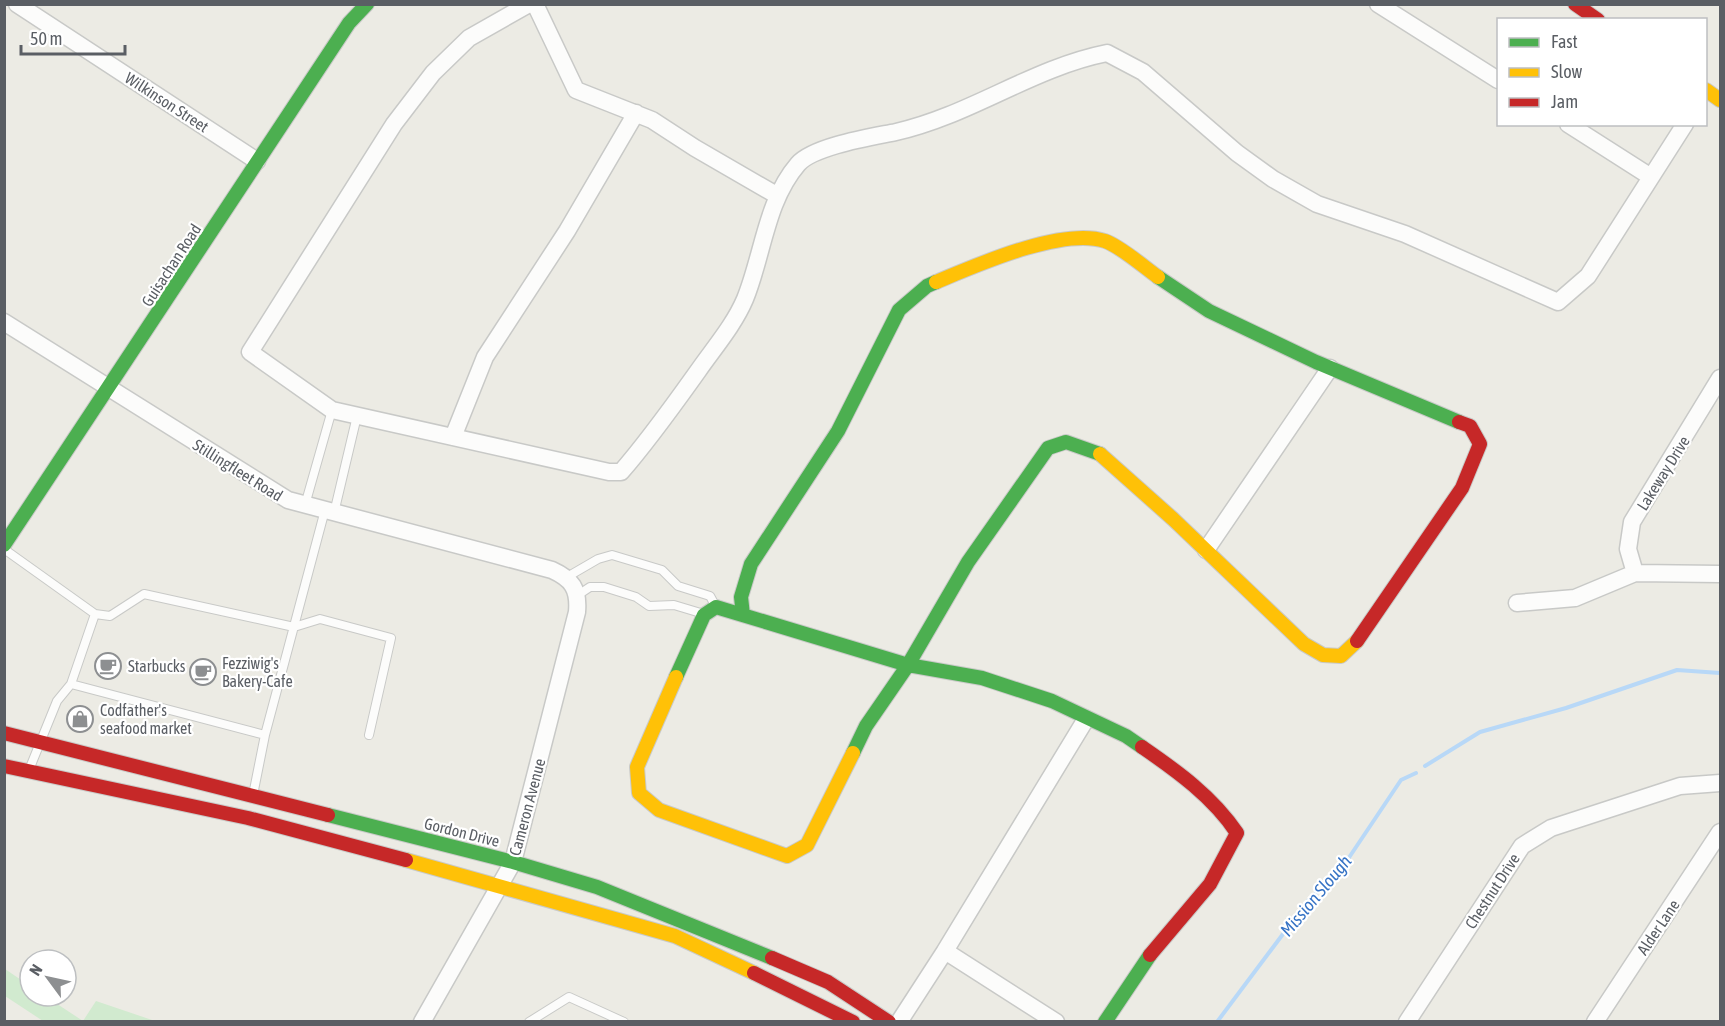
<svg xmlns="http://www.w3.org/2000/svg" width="1725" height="1026" font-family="'Asap Condensed',sans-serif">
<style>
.green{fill:#d1eacf}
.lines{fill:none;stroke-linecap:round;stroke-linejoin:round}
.stream{stroke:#b8d8f7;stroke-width:4}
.lane-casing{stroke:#c8c9c7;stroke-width:10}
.street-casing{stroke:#c8c9c7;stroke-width:19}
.fast-casing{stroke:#c9cac8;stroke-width:16}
.slow-casing{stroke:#c9cac8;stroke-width:16}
.jam-casing{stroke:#c9cac8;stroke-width:16}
.lane{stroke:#fcfcfb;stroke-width:8}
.street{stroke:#fcfcfb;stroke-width:16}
.fast{stroke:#4caf50;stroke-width:14}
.slow{stroke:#ffc107;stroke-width:14}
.jam{stroke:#c62828;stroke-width:14}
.labels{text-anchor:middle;stroke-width:4.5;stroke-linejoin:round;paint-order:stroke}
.street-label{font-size:16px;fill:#5a5e64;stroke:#fff}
.poi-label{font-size:16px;fill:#5a5e64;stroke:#fff;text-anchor:start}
.water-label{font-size:18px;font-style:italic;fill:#3673c5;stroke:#fff}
</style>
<rect width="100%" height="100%" fill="#ecebe4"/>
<path class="green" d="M5,969L30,986V996H45L83,1021L96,1001L155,1021H43L5,996Z"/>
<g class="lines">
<path class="stream" d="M1425,766L1480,732L1566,708L1677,670L1720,673
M1217,1022L1307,902L1344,865L1401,780L1416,773"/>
<defs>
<path id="lane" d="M305,505L332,410
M334,513L357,416
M4,549L95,614L110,616L144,594L294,627L320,619L391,638L369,735
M567,577L598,559L612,555L662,570L678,586L710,596L716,607
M578,595L590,587H604L636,597L649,606L674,605L704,614
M71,684L265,735
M29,770L57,701L71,684L95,614
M253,795L265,735L325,510
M529,1022L569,997L624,1022"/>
<path id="street" d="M17,4L257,161
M529,4L469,38L433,73L394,124L250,352L332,410L609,472H621C649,440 673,406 698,371C714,348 734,325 745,299C763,255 766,201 798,164C814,146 872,137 896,132C971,115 1032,68 1107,53L1143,72L1237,153L1273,179L1317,204L1405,234L1558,302L1588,276L1685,124
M535,4L576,90L652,120L695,148L778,196
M1378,4L1498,80
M1568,124L1651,177
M4,322L288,500L552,570C572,579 579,589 577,612L513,862L422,1022
M453,437L485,357L567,231L636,113
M1206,550L1330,368
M1635,573L1628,549L1632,522L1720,378
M1517,603L1575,598L1635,573L1720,574
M899,1022L945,951
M1056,1022L945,951L1086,719
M1407,1022L1522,846L1551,828L1680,786L1720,783
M1595,1022L1720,832"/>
<path id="fast" d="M1158,277L1209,311L1316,362L1459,422
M4,545L349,23L367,4
M743,615L741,597L751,564L838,431L899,310L927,286L936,282
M676,677L704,615L716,607L908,665L982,678L1052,701L1126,736L1142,747
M853,753L866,726L908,665L968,562L1048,448L1066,442L1100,454
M328,815L513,862L597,887L772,958
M1105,1022L1150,955"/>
<path id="slow" d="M1706,90L1720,100
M936,282C977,265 1062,227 1105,241C1120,246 1144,267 1158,277
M1100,454L1173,519L1304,644L1323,655L1341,656L1357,641
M676,677L637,767L639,793L659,810L787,856L807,845L853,753
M406,860L675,936L754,973"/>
<path id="jam" d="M1575,4L1598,20
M1357,641L1462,488L1480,444L1470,426L1459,422
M4,733L328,815
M1142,747C1177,771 1213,797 1237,833L1210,884L1150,955
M4,766L248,818L406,860
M772,958L828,982L889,1022
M754,973L853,1022"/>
</defs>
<use href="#lane" class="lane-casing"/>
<use href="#street" class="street-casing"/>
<use href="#fast" class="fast-casing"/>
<use href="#slow" class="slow-casing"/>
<use href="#jam" class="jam-casing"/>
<use href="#lane" class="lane"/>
<use href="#street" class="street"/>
<use href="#fast" class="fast"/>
<use href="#slow" class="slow"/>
<use href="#jam" class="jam"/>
</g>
<defs>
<symbol id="cafe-ring" viewBox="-11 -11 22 22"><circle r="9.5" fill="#fff" stroke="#8d8f91" stroke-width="1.5"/><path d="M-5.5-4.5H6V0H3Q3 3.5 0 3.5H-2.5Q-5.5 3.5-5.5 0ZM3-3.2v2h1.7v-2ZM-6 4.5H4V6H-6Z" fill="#8d8f91"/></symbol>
<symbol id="shop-ring" viewBox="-11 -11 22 22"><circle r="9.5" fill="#fff" stroke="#8d8f91" stroke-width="1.5"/><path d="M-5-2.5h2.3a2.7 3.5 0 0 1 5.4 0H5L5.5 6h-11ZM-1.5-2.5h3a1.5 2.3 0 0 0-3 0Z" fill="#8d8f91"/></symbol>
</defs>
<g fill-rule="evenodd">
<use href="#cafe-ring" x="93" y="651" width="30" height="30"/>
<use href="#cafe-ring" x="188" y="657" width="30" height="30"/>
<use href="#shop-ring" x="65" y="704" width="30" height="30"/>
</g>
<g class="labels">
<g class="street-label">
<text transform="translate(167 102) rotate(33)" y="6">Wilkinson Street</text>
<text transform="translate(171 265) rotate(-57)" y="6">Guisachan Road</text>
<text transform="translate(238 470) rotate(32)" y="6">Stillingfleet Road</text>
<text transform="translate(1663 473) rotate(-58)" y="6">Lakeway Drive</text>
<text transform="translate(527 807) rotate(-75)" y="6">Cameron Avenue</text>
<text transform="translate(462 832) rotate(14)" y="6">Gordon Drive</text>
<text transform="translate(1492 891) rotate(-57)" y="6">Chestnut Drive</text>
<text transform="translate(1658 927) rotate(-56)" y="6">Alder Lane</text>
</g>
<g class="poi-label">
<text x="222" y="669">Fezziwig's<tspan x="222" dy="18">Bakery-Cafe</tspan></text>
<text x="128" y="672">Starbucks</text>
<text x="100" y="716">Codfather's<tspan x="100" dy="18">seafood market</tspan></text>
</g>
<g class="water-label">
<text transform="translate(1316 896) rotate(-50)" y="6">Mission Slough</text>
</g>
</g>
<rect width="1725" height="1026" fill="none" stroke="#5a5e64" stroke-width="12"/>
<rect x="1497" y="18" width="210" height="108" fill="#ffffff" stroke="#bdbfc1" stroke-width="1.5"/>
<rect x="1509" y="38" width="30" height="9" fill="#4caf50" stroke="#bdbfc1" stroke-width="1.5"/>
<text x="1551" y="48" font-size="18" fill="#5a5e64">Fast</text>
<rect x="1509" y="68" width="30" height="9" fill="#ffc107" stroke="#bdbfc1" stroke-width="1.5"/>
<text x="1551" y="78" font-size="18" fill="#5a5e64">Slow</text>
<rect x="1509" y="98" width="30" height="9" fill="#c62828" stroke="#bdbfc1" stroke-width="1.5"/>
<text x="1551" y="108" font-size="18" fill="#5a5e64">Jam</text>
<g transform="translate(48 978) rotate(303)"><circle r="28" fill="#ffffff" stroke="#bdbfc1" stroke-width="1.5"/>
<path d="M0-4.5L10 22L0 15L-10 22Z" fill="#8d8f91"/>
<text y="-9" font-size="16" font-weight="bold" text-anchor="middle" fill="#5a5e64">N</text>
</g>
<path d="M21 45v9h104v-9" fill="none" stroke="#5a5e64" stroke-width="3"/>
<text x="30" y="45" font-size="18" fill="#5a5e64" stroke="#ffffff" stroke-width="4.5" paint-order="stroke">50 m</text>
</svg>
